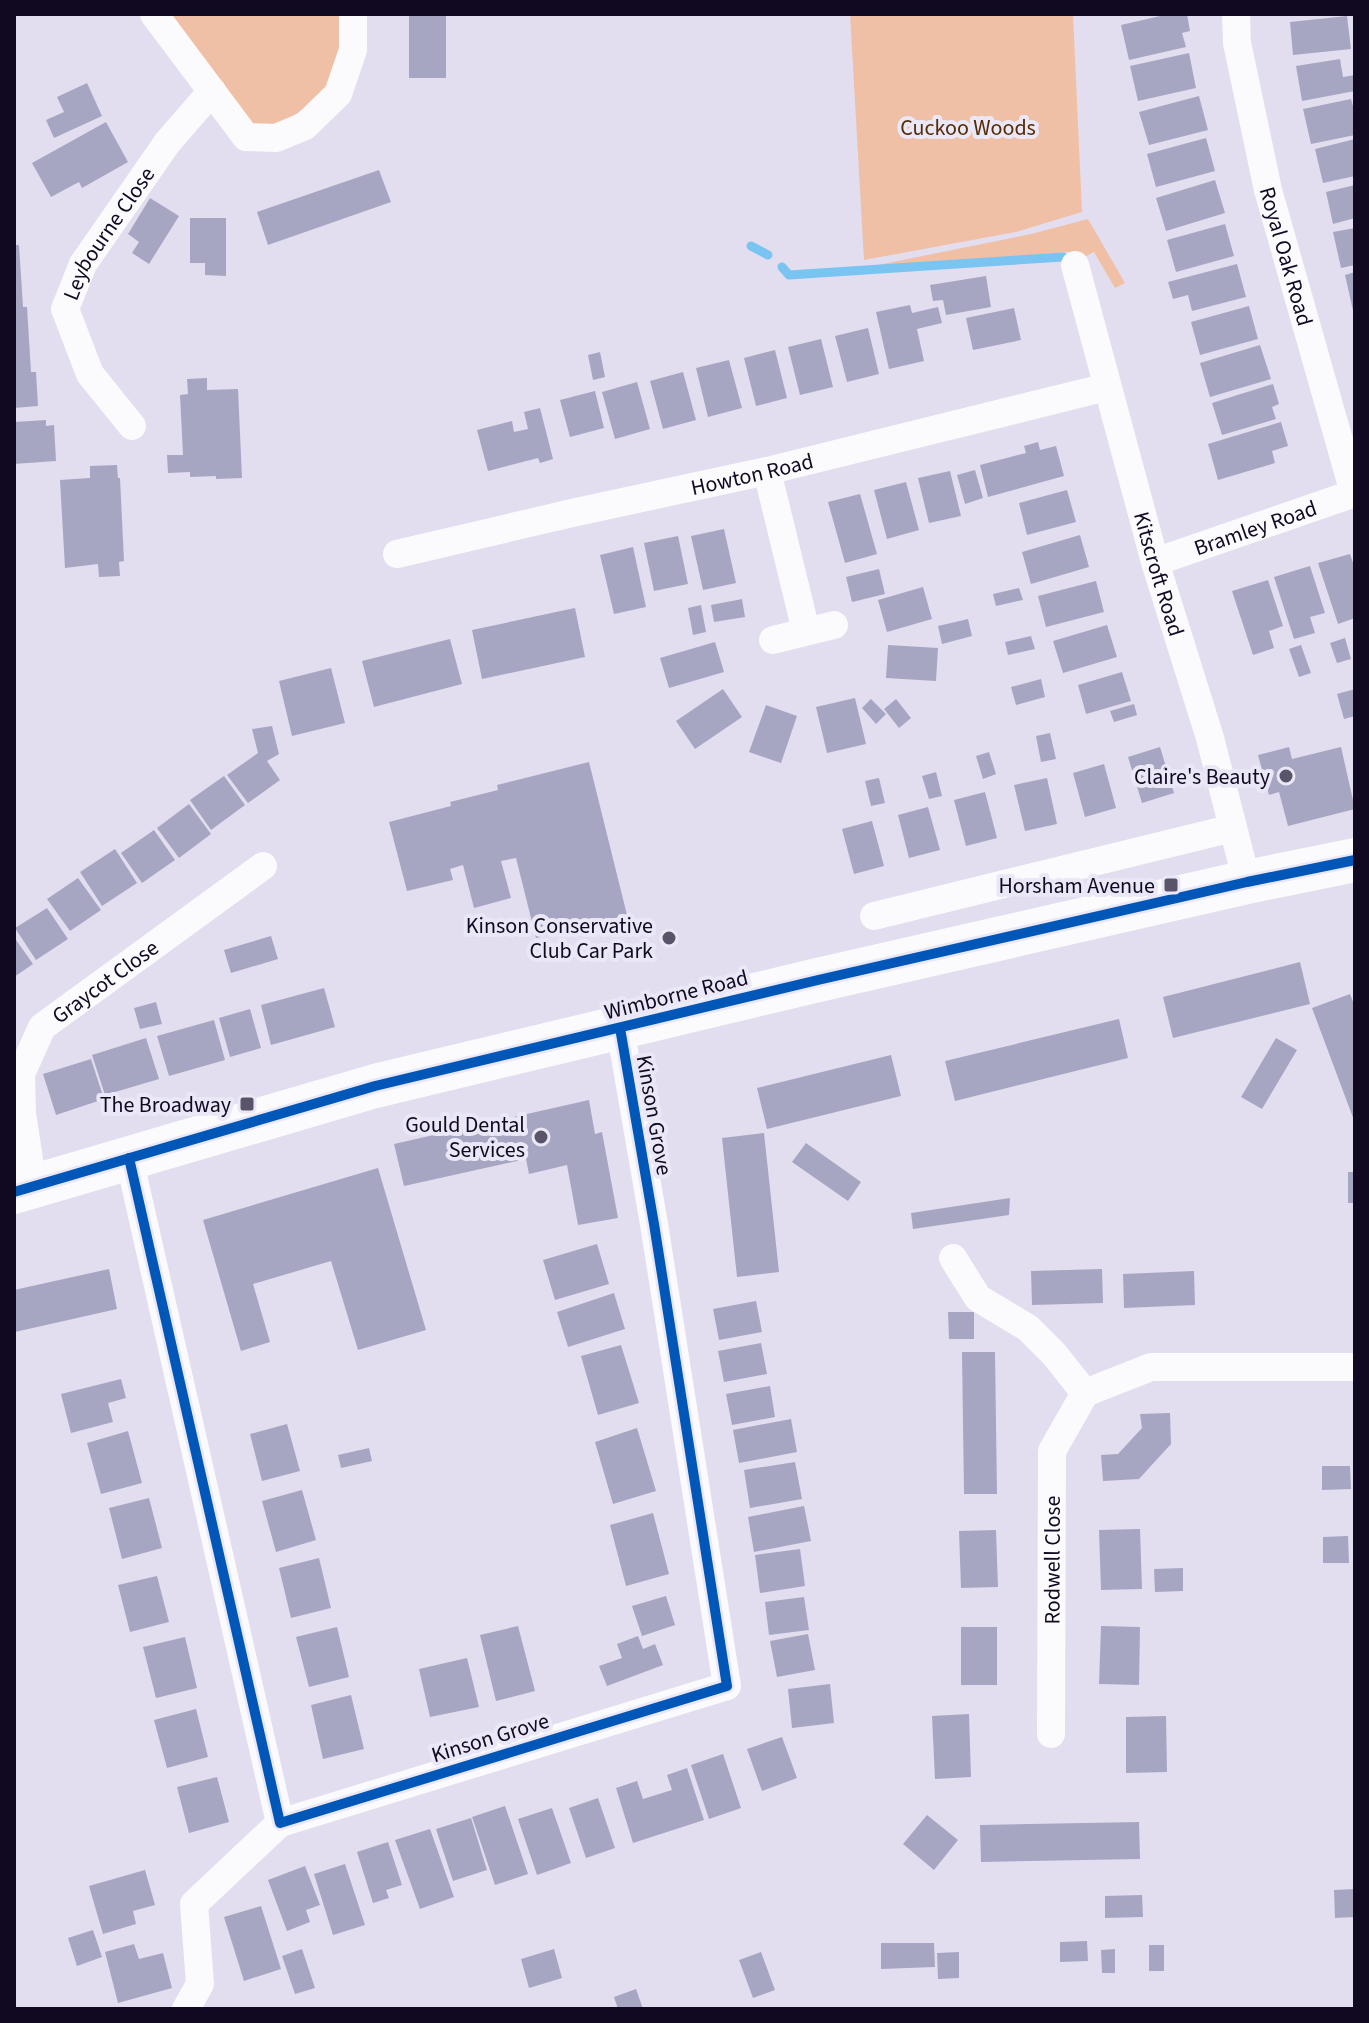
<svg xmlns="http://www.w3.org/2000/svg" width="1369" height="2023" font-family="'Source Sans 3',sans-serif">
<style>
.green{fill:#f0c0a6}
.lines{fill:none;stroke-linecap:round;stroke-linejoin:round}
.stream{stroke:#7ac4f1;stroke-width:9}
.building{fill:#a7a6c2}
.street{stroke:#fbfafd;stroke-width:28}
.primary{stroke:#fbfafd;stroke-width:44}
.cycleway-casing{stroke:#eae7f6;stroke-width:15}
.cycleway{stroke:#0057b8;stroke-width:10}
.poi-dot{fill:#5a546a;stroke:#eae7f6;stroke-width:3}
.labels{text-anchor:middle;stroke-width:8;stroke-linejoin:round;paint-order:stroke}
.park-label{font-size:22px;fill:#542b07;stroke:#eae7f6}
.street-label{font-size:22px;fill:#110922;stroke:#eae7f6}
.poi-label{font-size:22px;fill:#110922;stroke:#eae7f6;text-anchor:end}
</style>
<rect width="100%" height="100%" fill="#e2deef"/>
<path class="green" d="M168,14H340C339,35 341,58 335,77C328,95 288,120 271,129L249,124Z
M850,14H1073L1082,212L1016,232L864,260Z
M1088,219L1125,283L1115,288L1094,252L1076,261L1069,252L863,268L1031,234Z"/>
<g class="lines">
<path class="stream" d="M751,246L768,255
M782,267L789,275L1063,257"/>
</g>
<path class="building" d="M409,14H446V78H409Z
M1169,14H1187L1190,31L1182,33L1186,47L1129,60L1121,25Z
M1347,16L1351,49L1293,55L1290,22Z
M1189,53L1196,88L1138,101L1130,66Z
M1340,59L1343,77L1355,75V91L1302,101L1296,66Z
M87,83L102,116L54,138L46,120L64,112L57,97Z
M1199,96L1208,130L1149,145L1139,112Z
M1351,99L1355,113V135L1311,144L1303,109Z
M106,122L128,162L82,188L79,182L51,197L32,163Z
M1206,138L1215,171L1156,187L1147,154Z
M1355,139V176L1323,183L1315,149Z
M379,170L391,202L268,245L257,212Z
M1215,180L1225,213L1166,231L1156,198Z
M1355,185V218L1333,224L1326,192Z
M150,198L179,216L149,264L132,253L139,242L128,234Z
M190,218H226V276L205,275V263H190Z
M1225,224L1234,256L1176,272L1167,240Z
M1355,228V265L1341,268L1333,232Z
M14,245H19L23,307H27L31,372H36L38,406L14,408Z
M1237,264L1246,297L1192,311L1188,295L1173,299L1168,282Z
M1355,272V315H1354L1345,275Z
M986,276L991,307L946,315L943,300L933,301L930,285Z
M910,305L912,313L938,307L942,323L917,329L924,361L889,369L876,312Z
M1249,306L1258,339L1200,355L1191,322Z
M1014,308L1021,340L973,350L966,318Z
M868,328L879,374L847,382L835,336Z
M821,339L833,387L800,395L788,347Z
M1260,345L1271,379L1210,397L1200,363Z
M775,350L787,398L756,406L744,358Z
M600,352L605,377L593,380L588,355Z
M729,360L742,408L708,417L696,368Z
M683,372L696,420L663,429L650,381Z
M207,378V390L238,389L242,478L216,479V476L190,477V472L168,473L167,455H183L180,395L188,394L187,379Z
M637,382L650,429L615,439L602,392Z
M1273,384L1279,404L1272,407L1276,419L1222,435L1212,403Z
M595,391L604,428L570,437L560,400Z
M540,408L553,459L540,463L538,458L488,471L477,430L512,421L514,432L528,429L524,412Z
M46,420V426L54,425L56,461L14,464V422Z
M1281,422L1288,446L1272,451L1275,463L1218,480L1208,444Z
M1038,442L1040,450L1056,446L1064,476L988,497L980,465L1026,453L1024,446Z
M117,465L118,478H120L124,561L119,562L120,576L99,577L98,564L65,568L60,480L90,478V466Z
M975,470L983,498L965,504L957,475Z
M950,471L961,516L929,523L918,478Z
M906,482L919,530L887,539L874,490Z
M1067,490L1076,522L1027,535L1019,503Z
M860,494L877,554L845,563L828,502Z
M724,529L736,583L703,590L691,536Z
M1080,535L1089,567L1031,584L1022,552Z
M678,536L688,584L654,591L644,543Z
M633,547L646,607L614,614L600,555Z
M1350,554L1355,569V618L1338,624L1318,563Z
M1310,566L1325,613L1310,617L1315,633L1294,639L1274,577Z
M879,569L885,594L852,602L846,577Z
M1268,580L1283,626L1269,631L1274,648L1253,655L1232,591Z
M1096,581L1104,612L1046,627L1038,596Z
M923,587L932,619L887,632L878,600Z
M1019,588L1023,600L996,606L993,594Z
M742,599L745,617L714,622L711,605Z
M701,605L706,632L693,635L688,608Z
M575,608L585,657L482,679L472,630Z
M968,619L972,636L942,644L938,626Z
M1107,625L1117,657L1063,673L1053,641Z
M1031,636L1035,649L1008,655L1005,642Z
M1345,638L1351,659L1337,663L1330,643Z
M450,639L462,684L374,707L362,661Z
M715,642L724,672L669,688L660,658Z
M888,645L938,648L936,681L886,678Z
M1301,645L1311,673L1299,677L1289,649Z
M331,668L345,723L292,736L279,681Z
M1122,672L1131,701L1086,714L1078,685Z
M1041,679L1045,697L1016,705L1011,687Z
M723,689L742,717L695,749L676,721Z
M1355,689V716L1344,719L1337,694Z
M855,698L866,744L827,753L816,707Z
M871,699L886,714L876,724L862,708Z
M896,699L911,718L899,728L884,709Z
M1134,704L1137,715L1114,722L1110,711Z
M766,705L797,716L781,763L749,752Z
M272,726L279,754L267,761L280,780L248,803L227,775L258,753L252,729Z
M1050,733L1056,759L1041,762L1036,736Z
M1160,747L1174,793L1142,803L1128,757Z
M1289,747L1292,759L1341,747L1355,809L1288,826L1279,792L1269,795L1258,755Z
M989,752L996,774L983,779L976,756Z
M589,762L627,915L536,938L516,858L501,861L511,898L474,908L463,865L450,869L453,880L407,891L389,822L451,806L450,802L498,790L497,785Z
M1104,764L1116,808L1085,817L1073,773Z
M936,772L942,796L929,799L922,776Z
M224,776L245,805L211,830L190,800Z
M879,778L885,803L871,806L865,781Z
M1047,778L1057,824L1025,831L1014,785Z
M985,792L997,838L966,846L954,800Z
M189,804L211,834L179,858L157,828Z
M928,807L940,850L909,858L898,815Z
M872,821L884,866L854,874L842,829Z
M154,830L175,860L142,883L121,853Z
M115,849L137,883L102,906L80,872Z
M78,878L101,910L70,931L47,899Z
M47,908L68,939L36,960L15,928Z
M271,936L278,959L231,973L224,950Z
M14,937L33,964L14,977Z
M1300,962L1310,1004L1173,1038L1163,997Z
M324,988L335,1027L271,1045L261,1005Z
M1350,994L1355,1007V1123L1312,1008Z
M156,1002L162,1024L140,1029L134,1008Z
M250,1009L261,1048L230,1057L219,1018Z
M1119,1019L1128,1058L955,1101L945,1061Z
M214,1020L225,1060L169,1076L157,1036Z
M146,1038L159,1079L105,1095L92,1055Z
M1276,1038L1297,1050L1262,1109L1241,1097Z
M891,1055L901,1096L767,1129L757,1088Z
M91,1059L104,1099L56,1115L43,1074Z
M589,1100L595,1134L602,1132L618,1218L578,1225L567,1165L529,1174L526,1159L404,1186L394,1144Z
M764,1133L779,1272L737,1277L722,1138Z
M806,1143L861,1182L848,1201L792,1162Z
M378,1168L426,1330L358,1350L331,1261L253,1284L270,1342L241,1351L203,1220Z
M1348,1172H1355V1203H1348Z
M1010,1198L1009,1215L913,1229L911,1213Z
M597,1244L609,1284L555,1300L543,1260Z
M109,1269L117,1309L15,1332L14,1290Z
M1102,1269L1103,1303L1032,1305L1031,1271Z
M1194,1271L1195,1305L1124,1308L1123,1274Z
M614,1293L625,1329L568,1347L557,1312Z
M756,1301L762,1332L719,1340L713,1309Z
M948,1312H974V1339H949Z
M761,1343L767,1374L724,1382L718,1351Z
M621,1345L639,1403L598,1415L581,1356Z
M962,1352H995L997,1494H964Z
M121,1379L126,1398L108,1403L113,1422L71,1433L61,1394Z
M770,1386L775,1417L732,1425L726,1394Z
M1170,1413L1171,1444L1139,1479L1103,1481L1101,1455L1118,1454L1142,1428L1140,1414Z
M791,1419L797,1452L739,1463L733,1430Z
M287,1424L300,1471L262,1481L250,1434Z
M637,1428L656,1491L613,1504L595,1442Z
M128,1431L142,1483L101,1494L87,1443Z
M369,1448L372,1461L341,1468L338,1455Z
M795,1462L802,1499L750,1508L744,1470Z
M1322,1466H1350L1351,1489L1322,1490Z
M302,1490L316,1540L276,1552L262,1501Z
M149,1498L162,1548L122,1559L109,1508Z
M804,1506L811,1541L754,1552L748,1517Z
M653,1513L669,1574L626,1586L610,1525Z
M1140,1529L1142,1589L1101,1590L1099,1530Z
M996,1530L998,1587L961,1588L959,1531Z
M1348,1536L1349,1563H1323V1537Z
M800,1549L805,1586L760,1593L755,1555Z
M319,1558L331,1608L291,1618L279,1568Z
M1183,1568V1591L1155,1592L1154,1569Z
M157,1576L169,1622L130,1632L118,1585Z
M666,1596L675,1625L642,1636L632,1606Z
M804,1597L809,1630L769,1635L765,1602Z
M518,1626L535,1691L496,1701L480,1635Z
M1101,1626L1140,1627L1139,1685L1099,1684Z
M337,1627L349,1677L309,1687L296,1637Z
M961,1627H997V1685H961Z
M808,1634L815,1670L777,1677L770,1641Z
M638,1636L643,1649L655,1644L663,1665L607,1686L599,1666L622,1658L617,1644Z
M185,1637L197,1688L156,1698L143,1647Z
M467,1658L479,1707L430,1717L419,1669Z
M830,1684L834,1723L792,1728L788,1689Z
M351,1695L364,1749L323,1759L311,1705Z
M196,1709L208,1757L167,1768L154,1720Z
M969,1714L971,1777L935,1779L932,1716Z
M1166,1716L1167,1772L1126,1773V1717Z
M782,1737L797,1778L762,1791L747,1749Z
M723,1754L741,1808L709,1819L691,1765Z
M687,1768L704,1820L633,1843L616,1788L637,1781L643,1799L672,1790L667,1775Z
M217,1777L229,1822L189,1833L177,1787Z
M598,1798L615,1848L586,1858L569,1808Z
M505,1806L528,1874L495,1885L472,1817Z
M552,1808L571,1863L537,1875L518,1819Z
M927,1815L958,1840L934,1870L903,1844Z
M471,1818L487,1870L453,1881L436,1829Z
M1139,1822L1140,1859L981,1862L980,1825Z
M430,1829L454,1897L420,1909L395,1840Z
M388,1842L402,1885L386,1890L389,1898L373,1903L357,1852Z
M345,1864L365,1925L333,1935L314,1874Z
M305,1866L320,1905L306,1910L310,1922L287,1931L268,1880Z
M145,1870L155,1905L133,1911L136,1924L103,1934L89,1886Z
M1355,1889V1917L1335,1918L1334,1890Z
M1142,1895L1143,1917L1105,1918V1896Z
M261,1906L281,1969L244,1981L224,1917Z
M93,1930L102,1957L77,1966L68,1938Z
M1087,1941L1088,1961L1060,1962V1942Z
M881,1943H934L935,1967L881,1969Z
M134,1944L139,1959L163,1953L172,1988L118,2003L105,1952Z
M1149,1945H1164V1971H1149Z
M302,1949L315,1988L295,1994L282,1956Z
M554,1949L562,1978L529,1988L521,1959Z
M1115,1949V1973H1102L1101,1950Z
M761,1952L775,1990L753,1998L739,1960Z
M959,1952V1978L938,1979L937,1953Z
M636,1989L643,2009H618L614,1997Z"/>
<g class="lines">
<g class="street">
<path d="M154,14L246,137L276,138L305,126L338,94L353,50V14"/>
<path id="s1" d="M1236,14L1237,43L1268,190L1354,493"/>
<path id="s2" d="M1075,265L1155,562L1210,738L1247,882"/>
<path id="s3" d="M132,426L90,374L65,309L83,264L167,143L212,91"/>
<path d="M767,471L806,631"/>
<path id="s4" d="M397,554L572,513L767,471L1107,387"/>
<path id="s5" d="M1155,562L1355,493"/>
<path d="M773,640L834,625"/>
<path d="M874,916L1233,828"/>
<path d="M129,1158L280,1823L727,1686L654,1224L620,1028"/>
<path id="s6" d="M33,1186L22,1113L21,1074L42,1027L263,866"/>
<path d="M953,1258L978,1298L1028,1328L1054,1354L1085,1393"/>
<path id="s7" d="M1051,1734L1052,1451L1085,1393L1151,1367H1355"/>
<path d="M186,2009L200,1984L194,1904L280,1823"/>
</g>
<path class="primary" d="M14,1192L375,1086L818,980L1247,882L1355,860"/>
<defs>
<path id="cycleway" d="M129,1158L280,1823L727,1686L654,1224L620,1028
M14,1192L375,1086L818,980L1247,882L1355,860"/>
</defs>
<use href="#cycleway" class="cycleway-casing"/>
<use href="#cycleway" class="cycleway"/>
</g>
<g class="poi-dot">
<circle cx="1286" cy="776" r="8"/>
<rect x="1163" y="877" width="16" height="16" rx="4"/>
<circle cx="669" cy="938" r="8"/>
<rect x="239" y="1096" width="16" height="16" rx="4"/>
<circle cx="541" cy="1137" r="8"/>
</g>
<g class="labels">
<g class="park-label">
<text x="968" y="135">Cuckoo Woods</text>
</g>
<g class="street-label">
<text dy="8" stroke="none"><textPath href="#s3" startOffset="224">Leybourne Close</textPath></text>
<text dy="8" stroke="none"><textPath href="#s1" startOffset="248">Royal Oak Road</textPath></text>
<text dy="8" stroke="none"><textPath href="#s4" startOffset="364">Howton Road</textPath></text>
<text dy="8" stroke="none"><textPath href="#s5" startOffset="106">Bramley Road</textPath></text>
<text dy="8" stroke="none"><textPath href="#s2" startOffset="320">Kitscroft Road</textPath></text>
<text dy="8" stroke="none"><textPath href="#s6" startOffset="242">Graycot Close</textPath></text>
<text transform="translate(676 994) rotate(-14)" y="8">Wimborne Road</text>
<text transform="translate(655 1115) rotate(80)" y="8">Kinson Grove</text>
<text dy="8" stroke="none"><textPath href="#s7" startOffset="174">Rodwell Close</textPath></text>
<text transform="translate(490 1737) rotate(-17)" y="8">Kinson Grove</text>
</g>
<g class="poi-label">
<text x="1270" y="784">Claire's Beauty</text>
<text x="1155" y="893">Horsham Avenue</text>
<text x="653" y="933">Kinson Conservative<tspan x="653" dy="25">Club Car Park</tspan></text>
<text x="231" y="1112">The Broadway</text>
<text x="525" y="1132">Gould Dental<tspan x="525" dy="25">Services</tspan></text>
</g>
</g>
<rect width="1369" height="2023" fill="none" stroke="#110922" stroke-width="32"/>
</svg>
